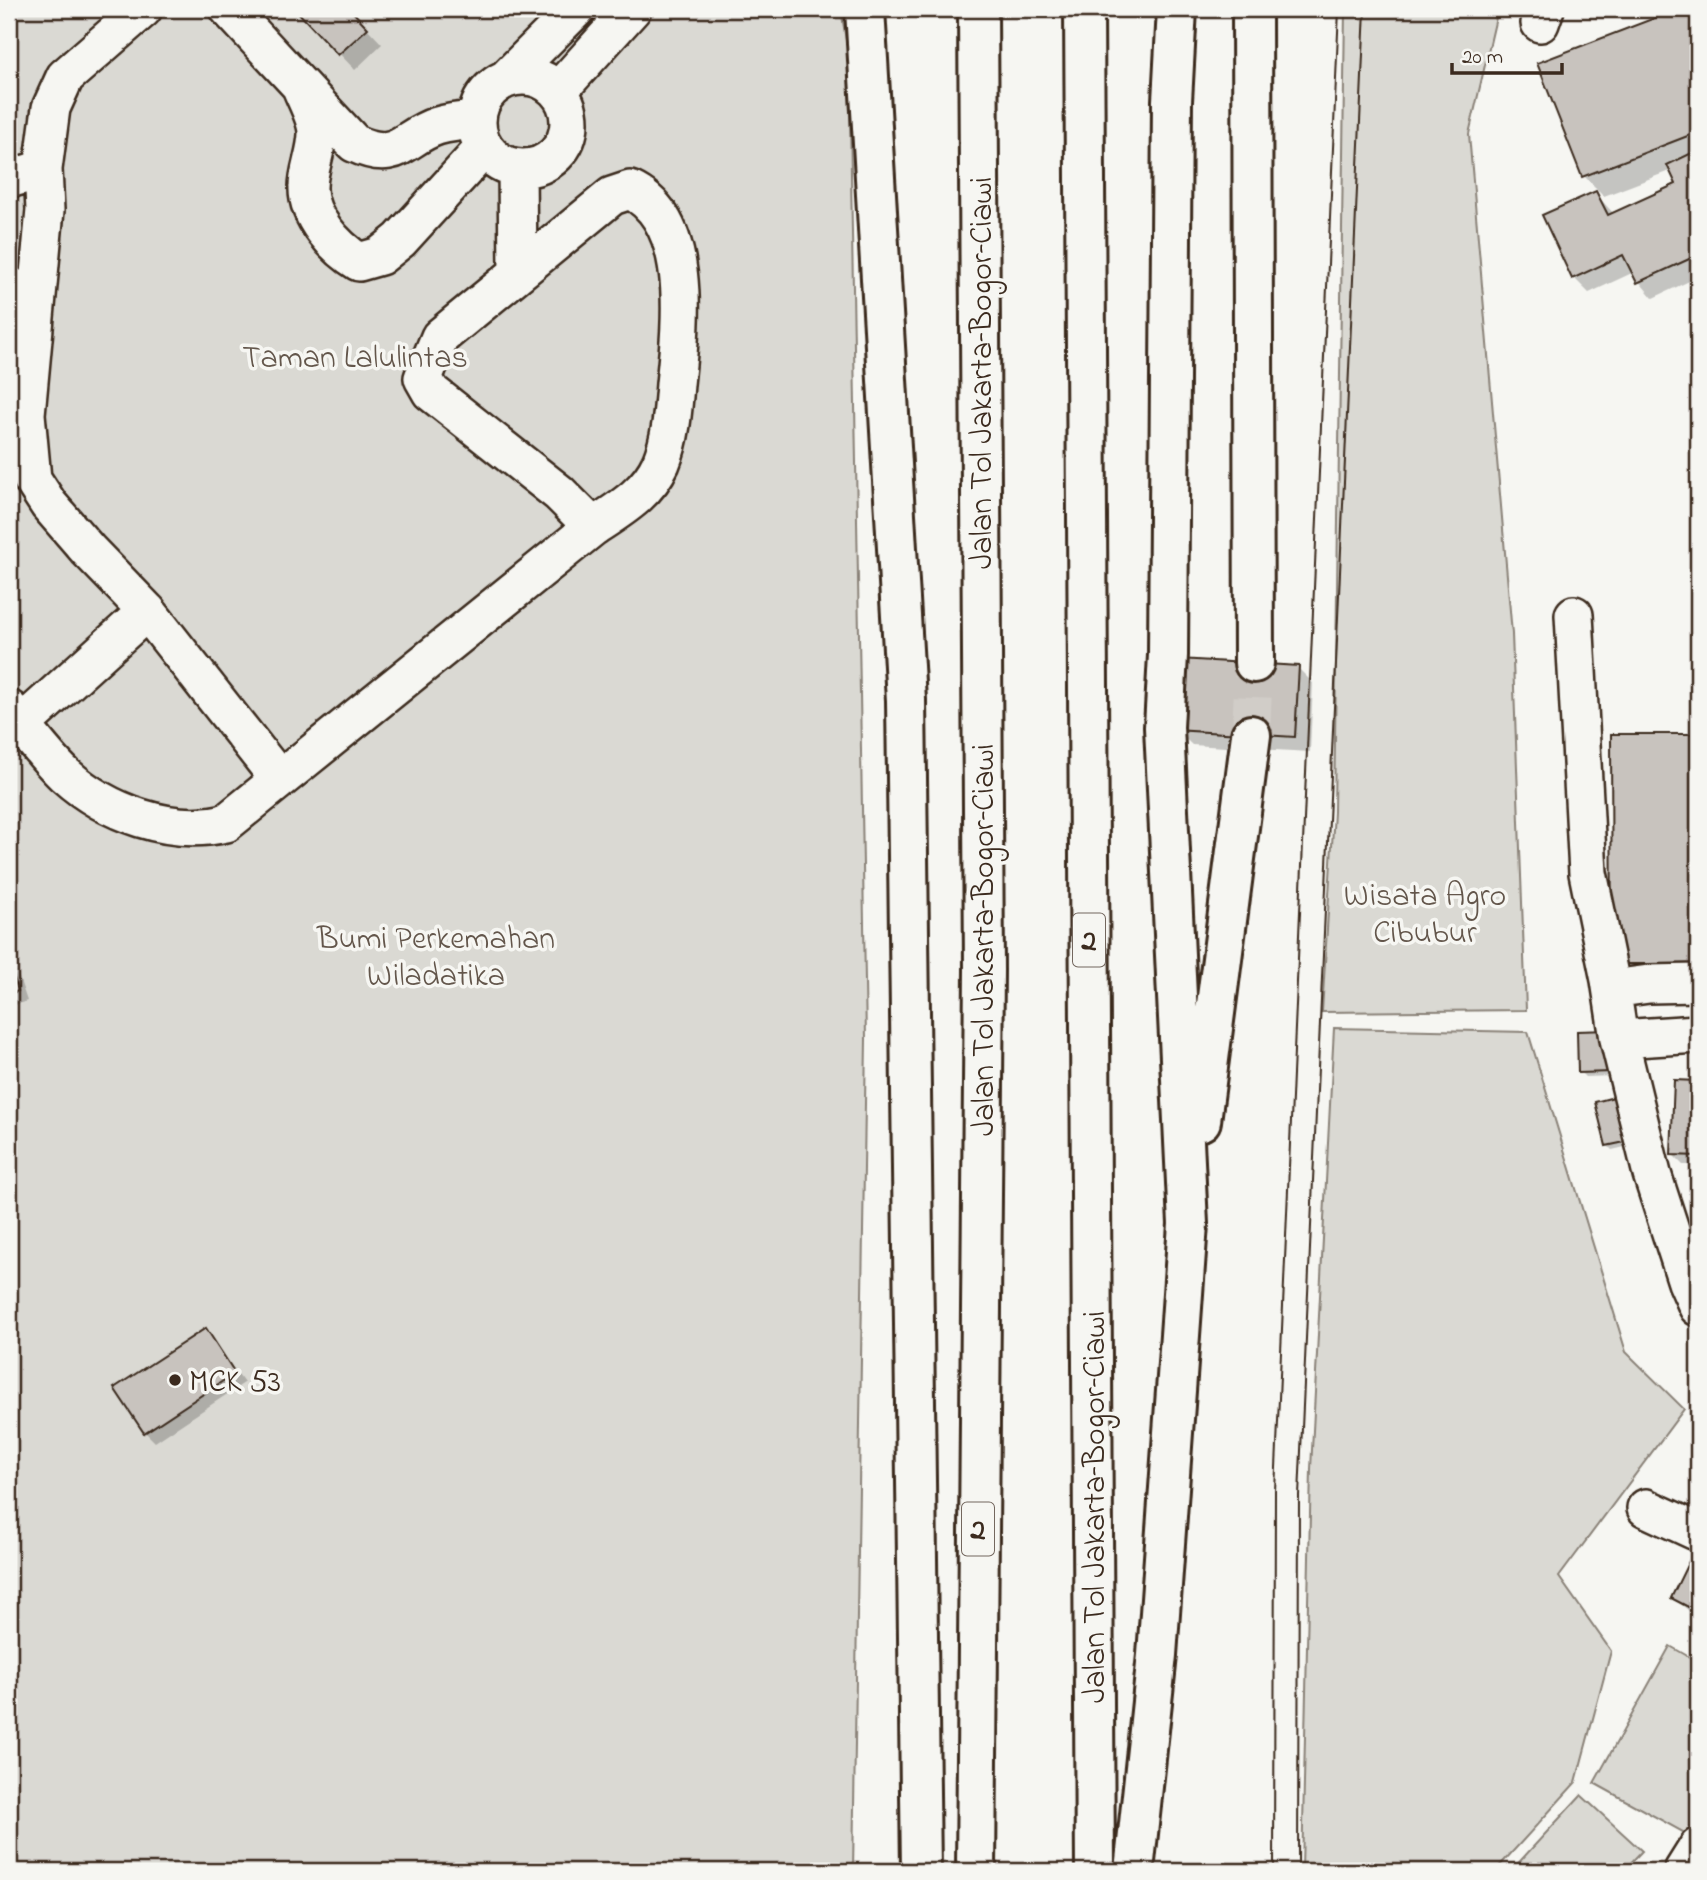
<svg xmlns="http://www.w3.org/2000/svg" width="1707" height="1880" font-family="'Indie Flower',sans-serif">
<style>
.green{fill:#dad9d3;stroke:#8a8278;stroke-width:2}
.shadow{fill:#0003}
.building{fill:#c8c3be;stroke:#3b2a1e;stroke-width:2}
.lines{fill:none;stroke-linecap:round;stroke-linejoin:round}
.motorway-tunnel{stroke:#d1cdc8;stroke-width:38;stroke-dasharray:38 19;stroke-linecap:butt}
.minor-casing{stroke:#3b2a1e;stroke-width:42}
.motorway-casing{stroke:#3b2a1e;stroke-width:44}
.minor{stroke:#f6f6f2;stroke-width:37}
.motorway{stroke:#f6f6f2;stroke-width:38}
.tram{stroke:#3b2a1e;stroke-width:2}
.poi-dot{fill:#3b2a1e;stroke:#f6f6f2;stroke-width:2.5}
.labels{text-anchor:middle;stroke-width:7;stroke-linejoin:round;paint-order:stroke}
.shield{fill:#f6f6f2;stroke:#73675e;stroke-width:2}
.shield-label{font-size:30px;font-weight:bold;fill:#3b2a1e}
.park-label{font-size:32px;fill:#63564b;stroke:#f6f6f2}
.street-label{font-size:32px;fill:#3b2a1e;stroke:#f6f6f2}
.poi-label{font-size:32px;fill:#3b2a1e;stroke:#f6f6f2;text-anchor:start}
</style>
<rect width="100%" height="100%" fill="#f6f6f2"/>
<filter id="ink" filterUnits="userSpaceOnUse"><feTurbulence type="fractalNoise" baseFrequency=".0143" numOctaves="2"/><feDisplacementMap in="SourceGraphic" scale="14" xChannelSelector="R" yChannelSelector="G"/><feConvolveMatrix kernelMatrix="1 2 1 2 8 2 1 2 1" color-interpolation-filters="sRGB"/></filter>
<g filter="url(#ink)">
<path class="green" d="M9,9H841L849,59L866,1039L853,1871H9Z
M1345,9H1498L1469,134L1512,634L1526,1010L1322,1012L1334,812Z
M1334,1028L1528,1032L1626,1352L1684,1409L1559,1577L1611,1651L1576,1782L1495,1871H1302L1311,1469Z
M1670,1646L1698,1662V1822L1690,1836L1594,1783Z
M1581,1795L1642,1851L1623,1871H1511Z"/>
<path class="shadow" d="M297,9H349L382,44L355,70Z
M1683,9H1689L1698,18V277L1653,298L1632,273L1589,293L1574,278L1595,193L1614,214L1679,185L1672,170L1604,196L1584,176L1539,64Z
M1298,668L1313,683L1310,752L1192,745L1176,730Z
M1613,735H1698V984H1634L1614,964Z
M9,948L27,1001L9,1007Z
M1578,1032L1615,1076L1585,1077L1580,1072Z
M1676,1082L1698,1083V1165H1683L1673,1155Z
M1614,1099L1619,1104L1629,1146L1612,1150L1607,1145Z
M206,1331L244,1383L155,1442L145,1432Z
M1698,1540V1557L1692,1552Z
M1692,1560L1698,1563V1618L1673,1598Z"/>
<path class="building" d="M295,9H350L368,28L338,55Z
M1678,9H1689L1698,33V132L1582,177L1537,63Z
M1698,150V255L1637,283L1623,255L1572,279L1542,215L1596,191L1608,215L1676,184L1667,165Z
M1179,659L1299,666L1295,737L1174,730Z
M1611,734H1698V964H1612Z
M9,960L18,991L9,994Z
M1610,1030L1612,1072L1578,1073L1577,1031Z
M1674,1080L1698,1081V1156L1671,1155Z
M1614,1097L1625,1142L1606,1146L1595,1102Z
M206,1328L235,1373L144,1433L114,1388Z
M1691,1557L1698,1561V1612L1671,1598Z"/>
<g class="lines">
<path class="motorway-tunnel" d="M1251,735L1254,663"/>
<defs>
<path id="minor" d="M143,9L65,77L51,108L43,169L45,210L26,414L32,479L49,505L88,550L147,611L279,779
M229,9L354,143C398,164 403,137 437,126C450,122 463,121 476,120
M1540,23L1545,9
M477 122a46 46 0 1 1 92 0a46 46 0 1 1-92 0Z
M507,78L576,9
M301,87C306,100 317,119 317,133C317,152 308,170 308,187C307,217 336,248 359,262L380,256L400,240L484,148
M558,91L632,9
M517,168L518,272
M9,179L43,169
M9,285L35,314
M1574,615L1588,873L1610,980L1619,1039L1652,1174L1687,1282L1698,1307
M9,709C27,731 45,756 65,775C107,813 171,836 226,823L593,527C620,509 647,494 661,463C671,439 673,410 675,384C681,327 694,220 630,190L612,196L440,337L423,378L431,392L559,493L593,527
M22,724L147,611
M1612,989L1649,984L1698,983
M1619,1039L1698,1034
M1646,1508L1698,1532
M1683,1871L1698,1847"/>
<path id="motorway" d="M865,9L906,700L921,1871
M1084,9L1095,1871
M1252,9L1254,663
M1201,1121L1251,735
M976,1871L984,970L978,9
M1134,1871L1157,1655L1188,1224L1164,727L1168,655L1172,101L1177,9"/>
</defs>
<use href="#minor" class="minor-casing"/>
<use href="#motorway" class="motorway-casing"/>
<use href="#minor" class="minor"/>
<use href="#motorway" class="motorway"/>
<path class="tram" d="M1274,1871L1275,1491L1339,9
M1298,1871L1299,1496L1365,9"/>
</g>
</g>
<circle class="poi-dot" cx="175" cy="1380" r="7"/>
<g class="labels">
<g class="shield">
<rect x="1073" y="913.5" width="32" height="53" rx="5"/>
<rect x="962" y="1502.5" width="32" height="53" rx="5"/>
</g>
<g class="shield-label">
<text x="1089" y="950">2</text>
<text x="978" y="1539">2</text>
</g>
<g class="park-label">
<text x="355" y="367">Taman Lalulintas</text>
<text x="1425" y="905">Wisata Agro<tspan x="1425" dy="37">Cibubur</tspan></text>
<text x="436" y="948">Bumi Perkemahan<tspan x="436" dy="37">Wiladatika</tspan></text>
</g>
<g class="street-label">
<text transform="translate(980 373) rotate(-90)" y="11">Jalan Tol Jakarta–Bogor–Ciawi</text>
<text transform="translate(982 940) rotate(-90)" y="11">Jalan Tol Jakarta–Bogor–Ciawi</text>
<text transform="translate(1093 1507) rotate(-90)" y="11">Jalan Tol Jakarta–Bogor–Ciawi</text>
</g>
<g class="poi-label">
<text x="189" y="1391">MCK 53</text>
</g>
</g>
<rect width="1707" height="1880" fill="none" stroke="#f6f6f2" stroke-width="35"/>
<rect x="18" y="18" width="1672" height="1845" fill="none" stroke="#3b2a1e" stroke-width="2.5" filter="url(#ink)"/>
<path d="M1452 63v10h110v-10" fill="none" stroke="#3b2a1e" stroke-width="3.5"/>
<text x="1462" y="63" font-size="21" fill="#3b2a1e" stroke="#f6f6f2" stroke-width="5" paint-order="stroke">20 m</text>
</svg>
